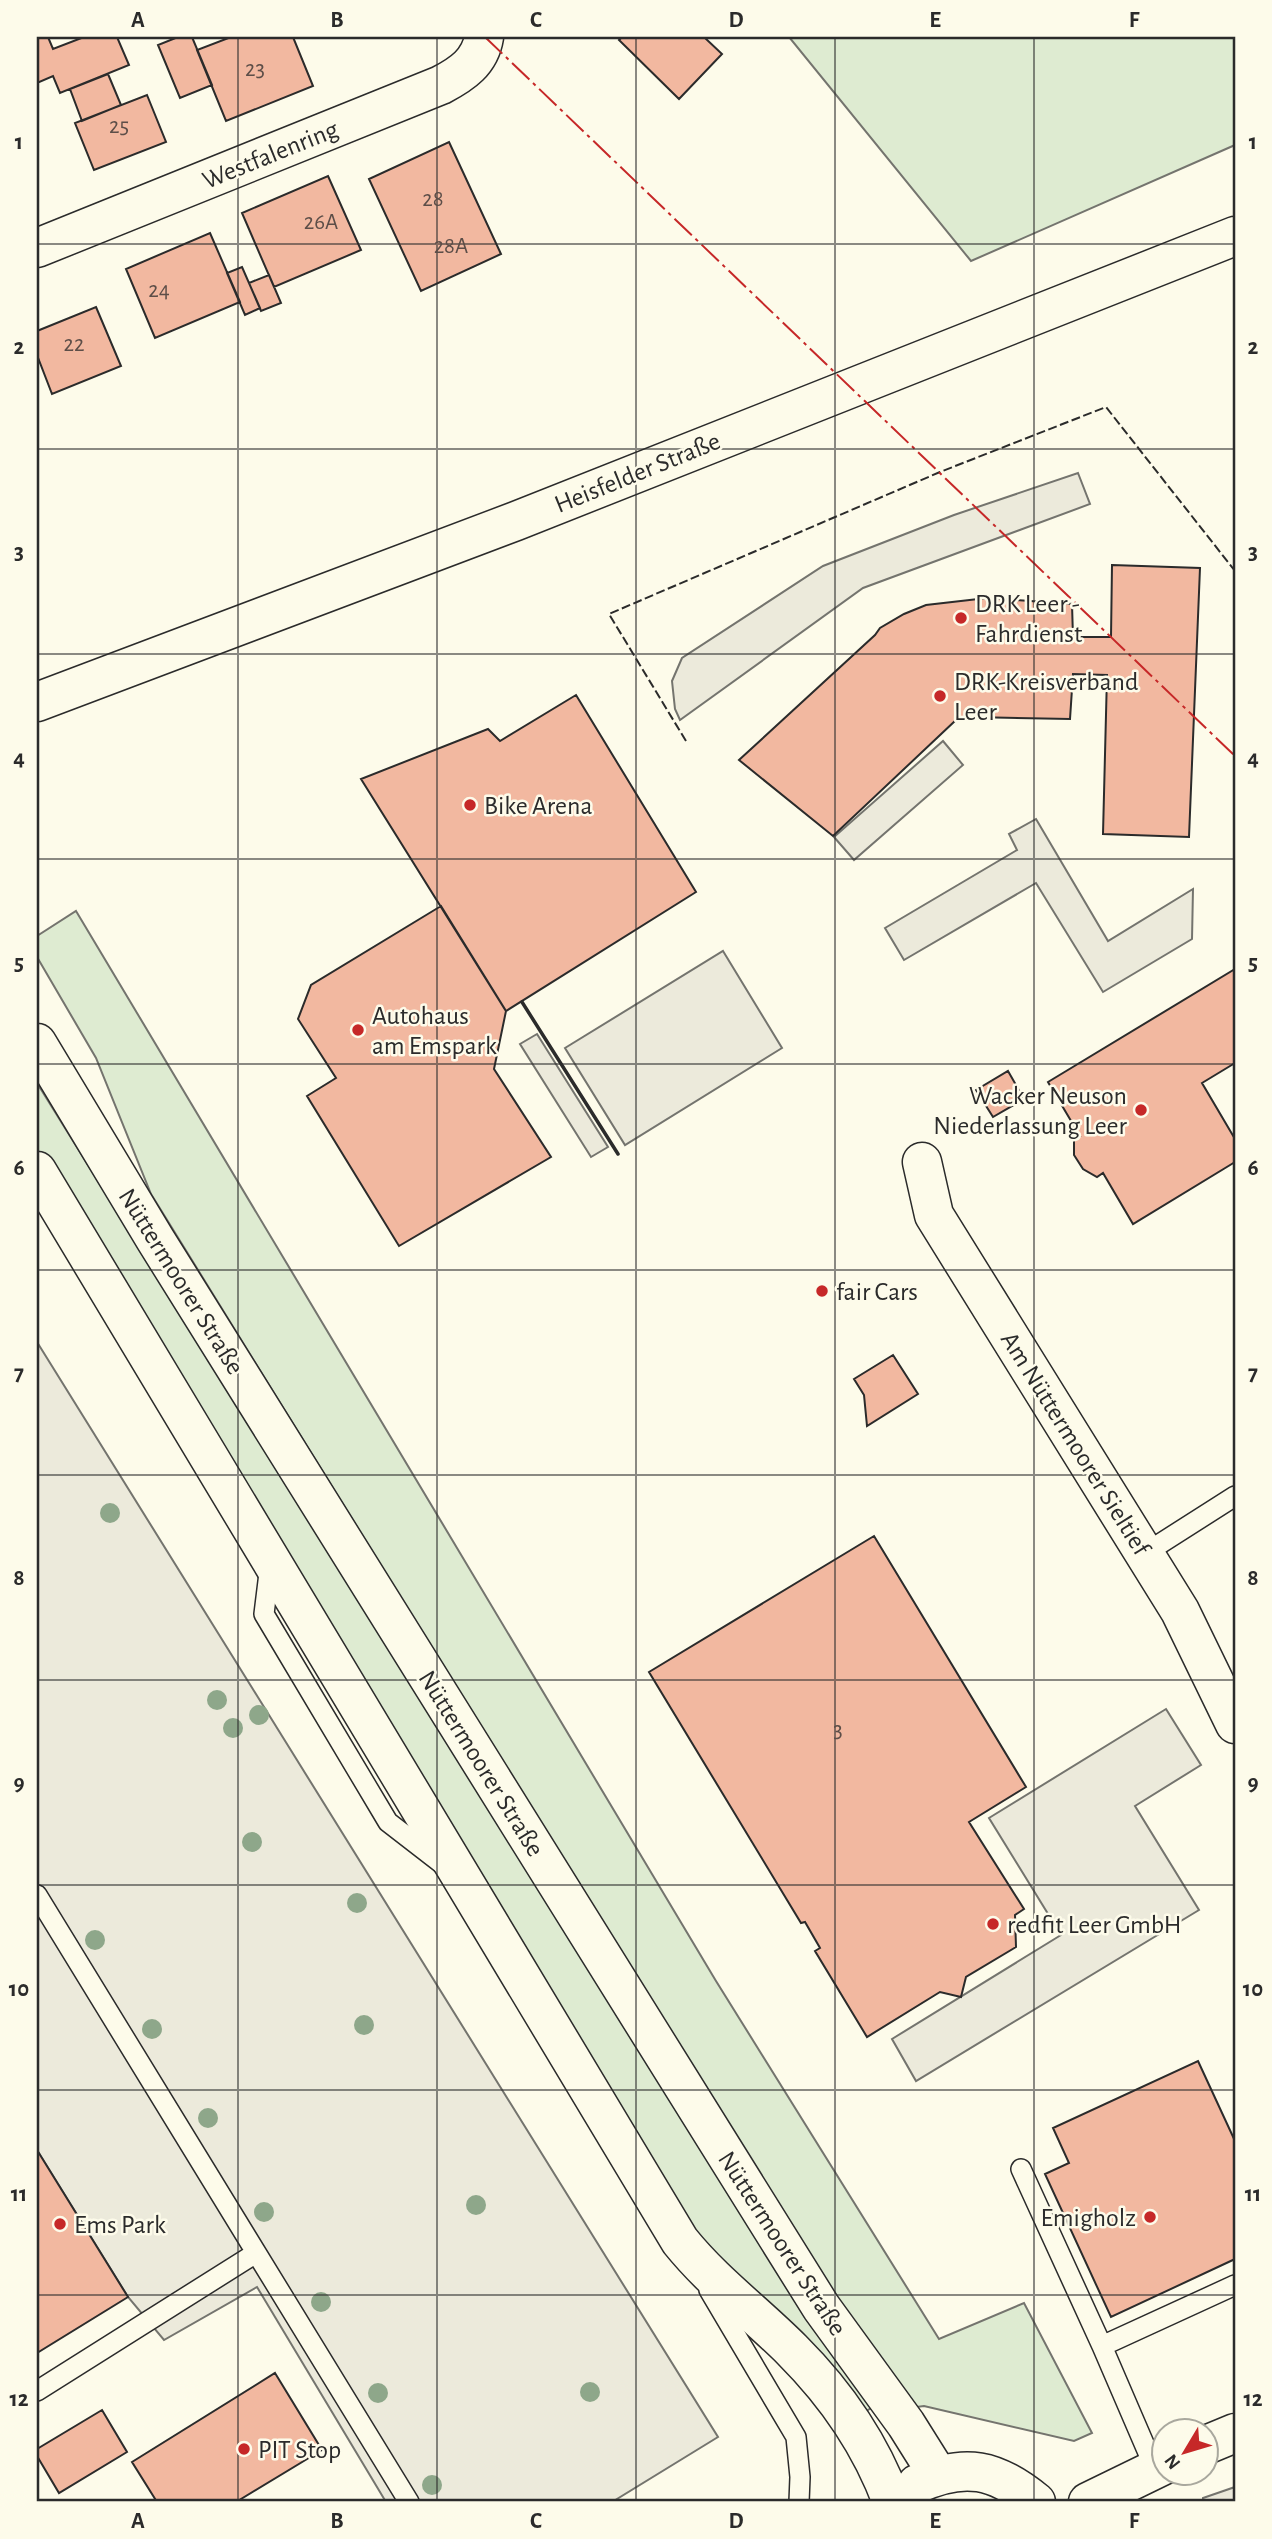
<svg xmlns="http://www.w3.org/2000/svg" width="1272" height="2539" font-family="'Alegreya Sans',sans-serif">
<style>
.green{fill:#deebd1;stroke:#74746e;stroke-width:2}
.parking{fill:#eceadb;stroke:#74746e;stroke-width:2}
.building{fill:#f2b8a0;stroke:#2b2b2b;stroke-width:2}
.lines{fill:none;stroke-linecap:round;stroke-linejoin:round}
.service-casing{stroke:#2b2b2b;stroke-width:22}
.minor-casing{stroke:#2b2b2b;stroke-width:41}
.tertiary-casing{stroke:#2b2b2b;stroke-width:41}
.primary-casing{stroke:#2b2b2b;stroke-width:41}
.service{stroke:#fdfbea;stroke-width:19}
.minor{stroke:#fdfbea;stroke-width:38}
.tertiary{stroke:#fdfbea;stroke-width:38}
.primary{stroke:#fdfbea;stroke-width:38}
.fence{stroke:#2b2b2b;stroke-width:2;stroke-dasharray:9 3.5;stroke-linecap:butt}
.wall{stroke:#2b2b2b;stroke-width:3.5}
.power{stroke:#c62828;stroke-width:2;stroke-dasharray:24 5 3.5 5;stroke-linecap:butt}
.tree{fill:#8ea78a}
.grid{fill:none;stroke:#2b2b2b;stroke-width:2;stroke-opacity:0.55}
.poi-dot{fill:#c62828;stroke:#fdfbea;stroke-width:2.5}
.labels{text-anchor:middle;stroke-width:5;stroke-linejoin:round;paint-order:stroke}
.number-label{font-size:23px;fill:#5d4e48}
.street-label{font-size:26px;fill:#2b2b2b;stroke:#fdfbea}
.poi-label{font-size:26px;fill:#2b2b2b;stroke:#fdfbea;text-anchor:start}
.neatline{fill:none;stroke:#2b2b2b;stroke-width:2.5}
.grid-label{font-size:23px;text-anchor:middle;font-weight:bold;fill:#2b2b2b}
</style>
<rect width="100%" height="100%" fill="#fdfbea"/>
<path class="green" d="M789,37H1235V145L971,261Z
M76,911L716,1981L939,2339L1024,2303L1092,2433L1074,2441L924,2406L909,2408L835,2300L151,1194L96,1058L37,957V936Z
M37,1083L743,2217L874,2406L862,2414L692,2227L37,1149Z"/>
<path class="parking" d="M1078,473L1090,504L863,588L680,720L675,709L672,681L682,658L823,566L954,515Z
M943,741L963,765L854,860L834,837Z
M1036,819L1108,941L1193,889L1192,939L1103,992L1036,883L904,960L885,928L1017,850L1009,834Z
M723,951L782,1048L625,1145L565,1048Z
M537,1034L608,1147L591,1157L520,1044Z
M37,1342L718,2437L612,2502H386L257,2287L164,2340L128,2297L37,2150Z
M1166,1709L1201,1765L1135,1806L1199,1910L916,2081L892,2039L1061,1935L989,1818Z
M1235,2487V2502H1203V2498Z"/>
<path class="building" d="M40,37H48L53,49L84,37H117L129,65L60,93L53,76L37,83V38Z
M178,37H192L212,85L180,98L158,45Z
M231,37H293L313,86L226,121L197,50Z
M622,37H704L722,54L679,99L619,40Z
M108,74L121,105L82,121L70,89Z
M147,95L166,142L94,170L75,123Z
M449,142L501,254L421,291L369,179Z
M328,176L361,250L274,287L242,213Z
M210,233L240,302L155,338L126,269Z
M242,267L260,308L245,315L227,273Z
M269,275L281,303L261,311L249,283Z
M96,307L121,366L52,394L37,355V331Z
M1112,565L1200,568L1189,837L1103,834L1107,675L1073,674L1070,719L972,717L956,720L833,836L739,760L875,635L880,628L904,614L926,605L987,598L1072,604L1073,637H1111Z
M576,695L696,892L506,1011L361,779L488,729L500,741Z
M441,906L506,1011L494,1069L551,1157L399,1246L307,1096L336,1078L298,1019L311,985Z
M1235,969V1063L1202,1083L1235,1139V1162L1133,1224L1103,1173L1097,1177L1083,1169L1074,1155V1139L1080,1136L1048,1082Z
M1008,1071L1024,1099L993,1117L976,1090Z
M893,1355L918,1394L867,1426L864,1395L854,1379Z
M874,1536L1026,1787L969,1822L1024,1909L1015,1915L1016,1947L966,1977L961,1997L940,1992L867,2037L815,1951L820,1948L805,1922L801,1923L649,1672Z
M1198,2061L1235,2141V2259L1111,2317L1045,2174L1069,2163L1053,2128Z
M37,2150L128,2297L37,2353Z
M275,2373L322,2450L236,2502H157L132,2462Z
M102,2410L127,2452L59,2493L37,2456V2449Z"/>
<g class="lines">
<defs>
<path id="service" d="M1144,1554L1235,1496
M270,1565L264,1614L388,1822L441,1863
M37,1895L409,2502
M1021,2169L1102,2346
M709,2290L796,2437L800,2477L799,2502
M37,2391L256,2253
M1155,2469L1102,2346L1235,2285"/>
<path id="minor" d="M37,248L441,85C462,74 480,62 484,37
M922,1162L934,1215L1180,1611L1235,1724
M1206,2445L1235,2433
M1088,2502L1164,2465"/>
<path id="tertiary" d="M37,1043L155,1239L821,2307L906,2424L938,2475
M37,1171L680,2241C713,2282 755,2313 792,2350C835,2393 871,2445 892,2502
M917,2484C965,2462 996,2469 1036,2502"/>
<path id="primary" d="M37,702L516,521L1235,236"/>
</defs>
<use href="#service" class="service-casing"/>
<use href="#minor" class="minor-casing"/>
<use href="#tertiary" class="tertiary-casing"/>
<use href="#primary" class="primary-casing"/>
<use href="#service" class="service"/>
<use href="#minor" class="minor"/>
<use href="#tertiary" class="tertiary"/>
<use href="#primary" class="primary"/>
<path class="fence" d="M686,741L609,614L940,472L1106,407L1235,571"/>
<path class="wall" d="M522,1002L618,1154"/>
<path class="power" d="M485,37L1235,756"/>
</g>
<g class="tree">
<circle cx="110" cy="1513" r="10"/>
<circle cx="217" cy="1700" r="10"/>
<circle cx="259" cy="1715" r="10"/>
<circle cx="233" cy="1728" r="10"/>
<circle cx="252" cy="1842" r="10"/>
<circle cx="357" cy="1903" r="10"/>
<circle cx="95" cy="1940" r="10"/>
<circle cx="364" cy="2025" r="10"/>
<circle cx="152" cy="2029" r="10"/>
<circle cx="208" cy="2118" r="10"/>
<circle cx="476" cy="2205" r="10"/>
<circle cx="264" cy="2212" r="10"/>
<circle cx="321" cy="2302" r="10"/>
<circle cx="590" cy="2392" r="10"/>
<circle cx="378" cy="2393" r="10"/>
<circle cx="432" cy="2485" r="10"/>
</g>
<path class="grid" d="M238,37V2502M437,37V2502M636,37V2502M835,37V2502M1034,37V2502M37,244H1235M37,449H1235M37,654H1235M37,859H1235M37,1064H1235M37,1270H1235M37,1475H1235M37,1680H1235M37,1885H1235M37,2090H1235M37,2295H1235"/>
<g class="poi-dot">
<circle cx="961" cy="618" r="7"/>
<circle cx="940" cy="696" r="7"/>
<circle cx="470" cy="805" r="7"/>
<circle cx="358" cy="1030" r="7"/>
<circle cx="1141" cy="1110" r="7"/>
<circle cx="822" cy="1291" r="7"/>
<circle cx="993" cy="1924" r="7"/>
<circle cx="1150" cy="2217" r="7"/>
<circle cx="60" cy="2224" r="7"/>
<circle cx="244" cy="2449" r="7"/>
</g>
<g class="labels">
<g class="number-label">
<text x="255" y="76">23</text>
<text x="119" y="133">25</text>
<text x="433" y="206">28</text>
<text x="321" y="229">26A</text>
<text x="451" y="253">28A</text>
<text x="159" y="297">24</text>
<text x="74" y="351">22</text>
<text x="838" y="1737">3</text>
</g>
<g class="street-label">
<text transform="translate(270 154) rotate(-22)" y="9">Westfalenring</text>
<text transform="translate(637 472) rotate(-22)" y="9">Heisfelder Straße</text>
<text transform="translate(182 1281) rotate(58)" y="9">Nüttermoorer Straße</text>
<text transform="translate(1076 1443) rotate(58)" y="9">Am Nüttermoorer Sieltief</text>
<text transform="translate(482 1763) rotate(58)" y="9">Nüttermoorer Straße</text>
<text transform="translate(783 2243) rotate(57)" y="9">Nüttermoorer Straße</text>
</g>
<g class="poi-label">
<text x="975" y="612">DRK Leer -<tspan x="975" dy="30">Fahrdienst</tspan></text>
<text x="954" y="690">DRK-Kreisverband<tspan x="954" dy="30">Leer</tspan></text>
<text x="484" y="814">Bike Arena</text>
<text x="372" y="1024">Autohaus<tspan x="372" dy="30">am Emspark</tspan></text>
<text x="1127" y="1104" text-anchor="end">Wacker Neuson<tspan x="1127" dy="30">Niederlassung Leer</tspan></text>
<text x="836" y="1300">fair Cars</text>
<text x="1007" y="1933">redfit Leer GmbH</text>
<text x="1136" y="2226" text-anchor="end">Emigholz</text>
<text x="74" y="2233">Ems Park</text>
<text x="258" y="2458">PIT Stop</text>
</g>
</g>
<rect width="1272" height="2539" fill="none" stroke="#fdfbea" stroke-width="77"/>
<g transform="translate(1185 2452) rotate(232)"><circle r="33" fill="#fdfbea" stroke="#a9a89e" stroke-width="2"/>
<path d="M0-5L12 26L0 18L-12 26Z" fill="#c62828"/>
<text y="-10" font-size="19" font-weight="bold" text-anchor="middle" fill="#2b2b2b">N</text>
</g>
<rect x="38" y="38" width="1196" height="2462" class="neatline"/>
<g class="grid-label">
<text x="138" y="27">A</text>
<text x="337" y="27">B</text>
<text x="536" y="27">C</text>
<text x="736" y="27">D</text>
<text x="935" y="27">E</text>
<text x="1134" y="27">F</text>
<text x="19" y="149">1</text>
<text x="1253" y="149">1</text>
<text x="19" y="354">2</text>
<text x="1253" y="354">2</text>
<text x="19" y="559">3</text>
<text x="1253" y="559">3</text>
<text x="19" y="765">4</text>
<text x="1253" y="765">4</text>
<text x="19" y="970">5</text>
<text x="1253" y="970">5</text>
<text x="19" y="1175">6</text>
<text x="1253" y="1175">6</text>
<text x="19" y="1380">7</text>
<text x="1253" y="1380">7</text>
<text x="19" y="1585">8</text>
<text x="1253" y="1585">8</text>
<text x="19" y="1790">9</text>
<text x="1253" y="1790">9</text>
<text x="19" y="1996">10</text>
<text x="1253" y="1996">10</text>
<text x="19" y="2201">11</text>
<text x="1253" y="2201">11</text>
<text x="19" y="2406">12</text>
<text x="1253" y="2406">12</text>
<text x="138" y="2528">A</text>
<text x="337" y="2528">B</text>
<text x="536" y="2528">C</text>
<text x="736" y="2528">D</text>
<text x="935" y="2528">E</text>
<text x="1134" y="2528">F</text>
</g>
</svg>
